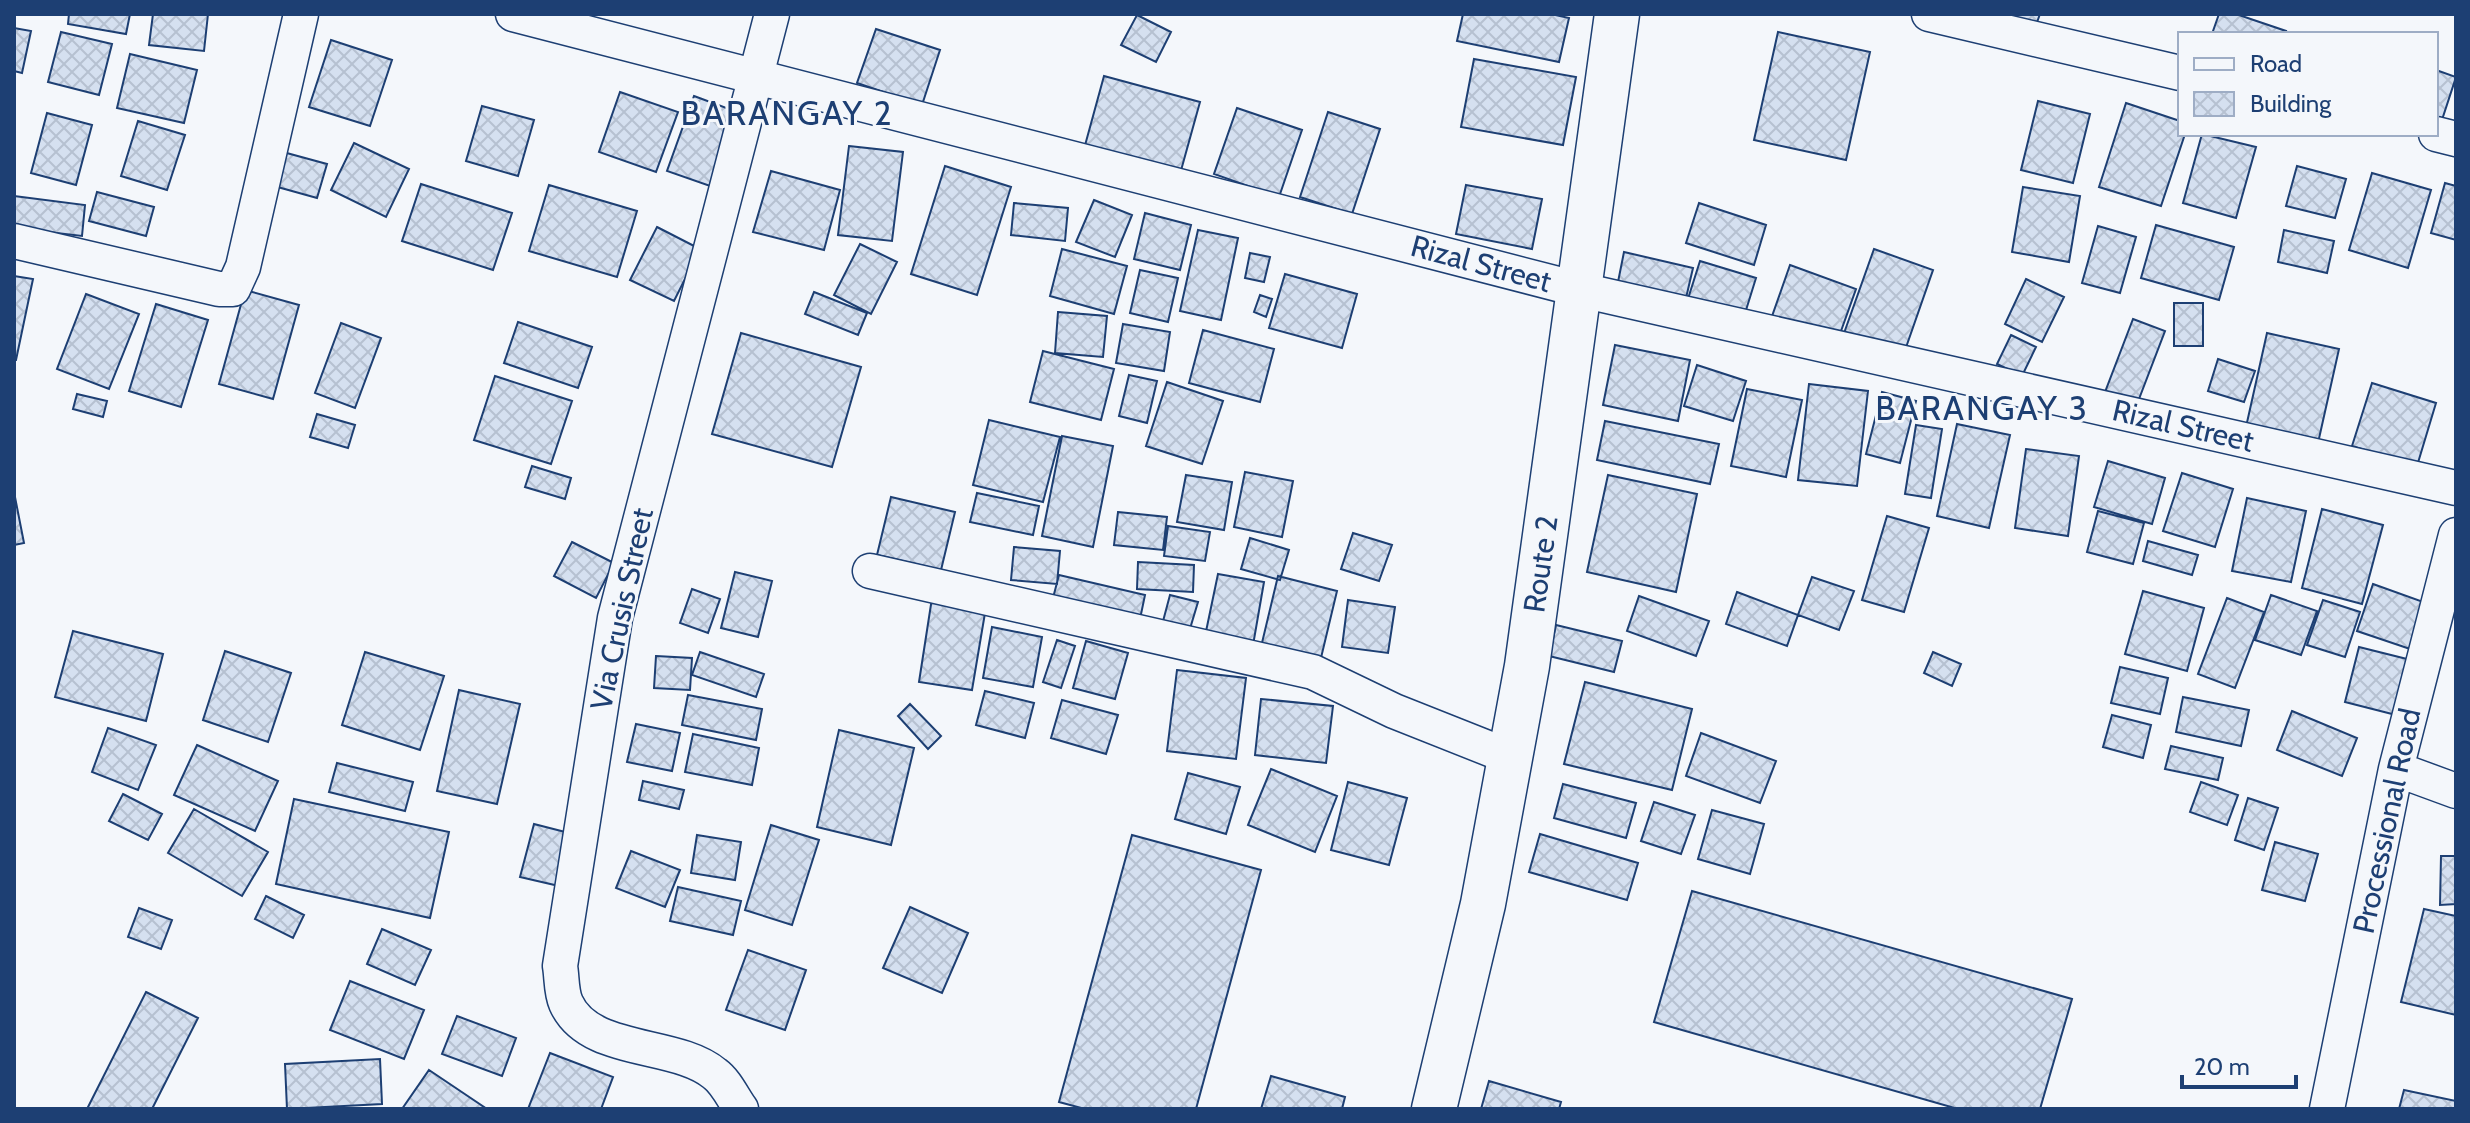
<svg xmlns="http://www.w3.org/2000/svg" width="2470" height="1123" font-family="Cabin,sans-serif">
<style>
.building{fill:url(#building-cross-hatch);stroke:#1d3f73;stroke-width:2}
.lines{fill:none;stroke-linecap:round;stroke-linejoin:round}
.minor-casing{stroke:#1d3f73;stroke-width:37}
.trunk-casing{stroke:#1d3f73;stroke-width:47}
.minor{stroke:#f4f7fb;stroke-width:34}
.trunk{stroke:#f4f7fb;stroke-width:44}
.labels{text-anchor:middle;stroke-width:6;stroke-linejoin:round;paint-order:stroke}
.street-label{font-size:30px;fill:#1d3f73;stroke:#f4f7fb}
.quarter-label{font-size:34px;letter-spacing:2px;fill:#1d3f73;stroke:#f4f7fb}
</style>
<defs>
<pattern id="building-cross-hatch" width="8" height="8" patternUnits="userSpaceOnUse" patternTransform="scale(2)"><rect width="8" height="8" fill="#d5e0f0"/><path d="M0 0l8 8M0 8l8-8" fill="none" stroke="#b6c1d1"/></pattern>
</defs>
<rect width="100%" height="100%" fill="#f4f7fb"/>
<path class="building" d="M69,14H130L126,34L68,24Z
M153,14H208L204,51L149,45Z
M1463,14H1551L1569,18L1559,62L1457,41Z
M2006,14H2040L2036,25Z
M2219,14H2236L2286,31L2285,34H2212Z
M1137,15L1171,32L1156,62L1121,45Z
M14,28L31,31L22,73L14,71Z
M876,29L940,50L922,105L857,83Z
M61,32L112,44L99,95L48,82Z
M1778,32L1870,52L1846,160L1754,140Z
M331,40L392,60L370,126L309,107Z
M130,54L197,70L184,123L117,108Z
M1474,59L1576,77L1563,145L1461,127Z
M2436,70L2456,77L2438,132L2436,131Z
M1104,76L1200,102L1180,174L1084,149Z
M620,92L678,112L656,172L599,152Z
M694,96L740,113L713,187L667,171Z
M2038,101L2090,114L2073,183L2021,170Z
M2126,103L2180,121V134H2185L2161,206L2099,187Z
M482,106L534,120L518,176L466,161Z
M1237,108L1302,130L1279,197L1214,174Z
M1328,112L1380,129L1352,214L1300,197Z
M47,113L92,125L76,185L31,173Z
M138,121L185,135L167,190L121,176Z
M2202,134L2256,147L2236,218L2183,203Z
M354,143L409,169L386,217L331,190Z
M849,146L903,152L892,241L838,235Z
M283,152L327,164L317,198L274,186Z
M945,166L1011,187L977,295L911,274Z
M2297,166L2346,179L2335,218L2286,206Z
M771,171L840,190L824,250L753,232Z
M2372,173L2431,190L2408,268L2349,250Z
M2445,183L2456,186V240L2431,233Z
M421,184L512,213L493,270L402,241Z
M549,185L637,211L617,277L529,251Z
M1466,185L1542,199L1532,249L1456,234Z
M2023,187L2080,196L2069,262L2012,252Z
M97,192L154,207L146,236L89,221Z
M14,196L85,205L82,236L14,228Z
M1094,200L1132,215L1115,257L1076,242Z
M1014,203L1068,208L1065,241L1011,235Z
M1699,203L1766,225L1754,265L1686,243Z
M1145,213L1191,225L1180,270L1134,259Z
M2156,225L2234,247L2219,300L2141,278Z
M2098,226L2136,237L2120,293L2082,283Z
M657,227L700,249L674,301L630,280Z
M1198,230L1238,238L1221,320L1180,311Z
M2284,230L2334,241L2327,273L2278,262Z
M860,244L897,262L871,314L834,295Z
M1062,249L1127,266L1114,314L1050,296Z
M1874,249L1933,270L1903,356L1843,336Z
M1624,252L1693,268L1686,298L1618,282Z
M1250,253L1270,257L1264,282L1245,278Z
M1700,261L1756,278L1742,323L1686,305Z
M1790,265L1856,289L1836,345L1770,322Z
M1140,270L1178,278L1168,322L1130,313Z
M1285,274L1357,294L1342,348L1269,328Z
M14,276L33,279L16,360H14Z
M2026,279L2064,297L2042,342L2005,324Z
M245,290L299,305L273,399L219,384Z
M814,292L867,313L858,335L805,314Z
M86,294L139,314L109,389L57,369Z
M1260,295L1272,299L1266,317L1254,312Z
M2174,303H2203V346H2174Z
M156,304L208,320L181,407L129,391Z
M1058,312L1107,316L1103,357L1055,353Z
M2133,319L2165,331L2134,412L2102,400Z
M518,322L592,347L578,388L504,363Z
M341,323L381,338L355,408L315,393Z
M1123,324L1170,332L1164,371L1116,363Z
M1203,330L1274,349L1260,402L1189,383Z
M741,333L861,367L832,467L712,434Z
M2267,333L2339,349L2318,443L2246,427Z
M2011,335L2036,347L2022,376L1997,364Z
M1615,345L1690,360L1678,421L1603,405Z
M1043,351L1114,369L1101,420L1030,402Z
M2218,359L2255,371L2244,402L2208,391Z
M1697,365L1746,381L1733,421L1684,406Z
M1129,375L1157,381L1147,423L1119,416Z
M495,376L572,401L551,464L474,440Z
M1167,382L1223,401L1202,464L1146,446Z
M2372,383L2436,403L2417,466L2352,446Z
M1809,384L1868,391L1857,486L1798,480Z
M1747,389L1802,400L1786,477L1731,466Z
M1882,392L1916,401L1900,463L1866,454Z
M77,394L107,401L103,417L73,409Z
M317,414L355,425L348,448L310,437Z
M989,420L1060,437L1043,502L973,485Z
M1605,421L1719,444L1710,484L1597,460Z
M1957,424L2010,435L1989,528L1937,516Z
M1916,425L1942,429L1931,498L1905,494Z
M1062,436L1113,446L1093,547L1042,536Z
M2026,449L2079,456L2068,536L2015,528Z
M2108,461L2165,478L2152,524L2094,507Z
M532,466L571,478L565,499L525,487Z
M1245,472L1293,481L1282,537L1234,527Z
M2182,473L2233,489L2215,547L2163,531Z
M1186,475L1232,482L1224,530L1177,522Z
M1608,475L1697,494L1676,592L1587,572Z
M14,492L24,543L14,545Z
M977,493L1039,506L1033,535L970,522Z
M891,497L955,512L941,570L877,555Z
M2247,498L2306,511L2291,582L2232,571Z
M2322,509L2383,525L2362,604L2302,588Z
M2098,511L2144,523L2133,564L2087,552Z
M1118,512L1167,517L1163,550L1114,545Z
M1887,516L1929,528L1904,612L1862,600Z
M1168,526L1210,532L1205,561L1164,556Z
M1353,533L1392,545L1379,581L1341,569Z
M1250,538L1289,550L1280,580L1241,569Z
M2148,541L2198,555L2192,575L2143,561Z
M572,542L614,563L596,598L554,576Z
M1014,547L1060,551L1057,584L1011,580Z
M1138,562L1194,565L1193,592L1137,589Z
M735,572L772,581L758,637L721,628Z
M1218,574L1264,582L1252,651L1204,641Z
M1059,575L1145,595L1140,619L1053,598Z
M1278,576L1337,591L1320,662L1261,647Z
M1812,577L1854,591L1839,630L1798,615Z
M2373,584L2429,604L2413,650L2357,631Z
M692,589L720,599L708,633L680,623Z
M2143,591L2204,608L2187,671L2125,654Z
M1737,592L1798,615L1787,646L1726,624Z
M1170,595L1198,602L1189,632L1162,625Z
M2271,595L2317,611L2301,655L2255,640Z
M1639,596L1709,621L1696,656L1627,631Z
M932,598L986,607L972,690L919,682Z
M2227,598L2264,612L2235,688L2198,674Z
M1348,600L1395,607L1388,653L1342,647Z
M2323,600L2360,612L2345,657L2307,645Z
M1556,625L1622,641L1614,672L1549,656Z
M992,627L1042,637L1033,687L983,678Z
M73,631L163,654L146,721L55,697Z
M1057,640L1075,646L1061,688L1043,682Z
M1086,641L1128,653L1115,699L1073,688Z
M2359,647L2411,660L2396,715L2345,702Z
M225,651L291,673L268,742L203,720Z
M365,652L444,676L420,750L342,725Z
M700,652L764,674L756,697L692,675Z
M1933,652L1961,664L1952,686L1924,673Z
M656,656L692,658L690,690L654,688Z
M2120,667L2168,678L2160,714L2111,703Z
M1177,670L1246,678L1236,759L1167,751Z
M1585,682L1692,709L1672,790L1564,764Z
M459,690L520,704L497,804L437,791Z
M985,691L1034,703L1025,738L976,725Z
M688,695L762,709L756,740L682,725Z
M2183,697L2249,710L2241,746L2176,732Z
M1261,699L1333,706L1326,763L1255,755Z
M1062,700L1118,715L1106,754L1051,738Z
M910,704L941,736L928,749L898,716Z
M2292,711L2357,738L2342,776L2277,750Z
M2112,715L2151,725L2143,758L2103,747Z
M636,724L680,733L672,771L627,762Z
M108,728L156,745L138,790L92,772Z
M839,730L914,748L891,845L817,827Z
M1701,733L1776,761L1760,803L1686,776Z
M693,734L759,748L752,785L685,772Z
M197,745L278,781L255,831L174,795Z
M2171,746L2223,758L2218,780L2165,769Z
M337,763L413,782L405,811L329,792Z
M1271,769L1337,796L1315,852L1248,825Z
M1188,773L1240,787L1226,834L1175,819Z
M643,781L684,790L679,809L639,800Z
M1348,782L1407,798L1389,865L1331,850Z
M2201,782L2238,795L2227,825L2190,812Z
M1563,784L1636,803L1626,838L1554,818Z
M123,794L162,814L148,840L109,821Z
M2248,798L2278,808L2264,850L2235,840Z
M294,799L449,832L430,918L276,884Z
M1654,802L1695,815L1681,854L1641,841Z
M194,809L268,852L242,896L168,853Z
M1712,810L1764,824L1750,874L1698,859Z
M534,824L573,834L559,886L520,877Z
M771,825L819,840L792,925L745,910Z
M1540,834L1638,863L1627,900L1529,872Z
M697,835L741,842L735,880L691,873Z
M1132,835L1261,870L1196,1109H1085L1059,1102Z
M2275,842L2318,854L2305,901L2262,890Z
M631,851L680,870L665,907L616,888Z
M2441,856H2456V904L2440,905Z
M678,887L741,901L733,935L670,921Z
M1692,891L2072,999L2040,1109H1958L1654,1022Z
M266,896L304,915L293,938L255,919Z
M910,907L968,933L942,993L883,968Z
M139,908L172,920L161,949L128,937Z
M2424,909L2456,916V1015L2401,1002Z
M382,929L431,950L415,985L367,964Z
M748,950L806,970L785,1030L726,1010Z
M350,981L424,1010L404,1059L330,1030Z
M146,992L198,1018L152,1109H87Z
M457,1016L516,1038L502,1076L442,1054Z
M550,1053L613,1077L601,1109H528Z
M380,1059L382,1104L287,1109L285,1064Z
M429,1070L487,1109H402Z
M1271,1076L1345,1097L1342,1109H1261Z
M1489,1081L1561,1102L1559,1109H1481Z
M2404,1090L2456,1101V1109H2399Z"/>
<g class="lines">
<defs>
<path id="minor" d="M513,14L1581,290L2456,488
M1929,14L2180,73
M2436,134L2456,139
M14,241L219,289H233L243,267L301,14
M870,571L1313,672L1394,711L1510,757
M2396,769L2456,791
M741,1109C733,1098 726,1082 715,1074C676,1041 589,1055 566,1003C561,992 562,977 560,966L615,618L772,14
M2327,1109L2396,769L2456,535"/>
<path id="trunk" d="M1434,1109L1483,904L1527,666L1617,14"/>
</defs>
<use href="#minor" class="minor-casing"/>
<use href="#trunk" class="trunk-casing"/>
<use href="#minor" class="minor"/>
<use href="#trunk" class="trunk"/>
</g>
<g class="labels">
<g class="street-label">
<text transform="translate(1481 264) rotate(15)" y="10">Rizal Street</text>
<text transform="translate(2183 426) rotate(13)" y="10">Rizal Street</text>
<text transform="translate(1541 564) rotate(-82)" y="10">Route 2</text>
<text transform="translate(622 609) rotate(-78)" y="10">Via Crusis Street</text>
<text transform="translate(2387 821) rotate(-78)" y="10">Processional Road</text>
</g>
<g class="quarter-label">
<text x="787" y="125">BARANGAY 2</text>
<text x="1982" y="420">BARANGAY 3</text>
</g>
</g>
<rect width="2470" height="1123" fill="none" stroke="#1d3f73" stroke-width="32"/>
<rect x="2178" y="32" width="260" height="104" fill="#f4f7fb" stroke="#9eadc5" stroke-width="2"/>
<rect x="2194" y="58" width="40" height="12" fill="#f4f7fb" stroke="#9eadc5" stroke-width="2"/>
<text x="2250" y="72" font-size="24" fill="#1d3f73">Road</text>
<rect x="2194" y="92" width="40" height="24" fill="url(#building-cross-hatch)" stroke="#9eadc5" stroke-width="2"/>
<text x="2250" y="112" font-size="24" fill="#1d3f73">Building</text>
<path d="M2182 1075v12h114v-12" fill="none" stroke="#1d3f73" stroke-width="4"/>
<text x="2194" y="1075" font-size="24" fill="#1d3f73" stroke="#f4f7fb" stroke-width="6" paint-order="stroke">20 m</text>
</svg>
